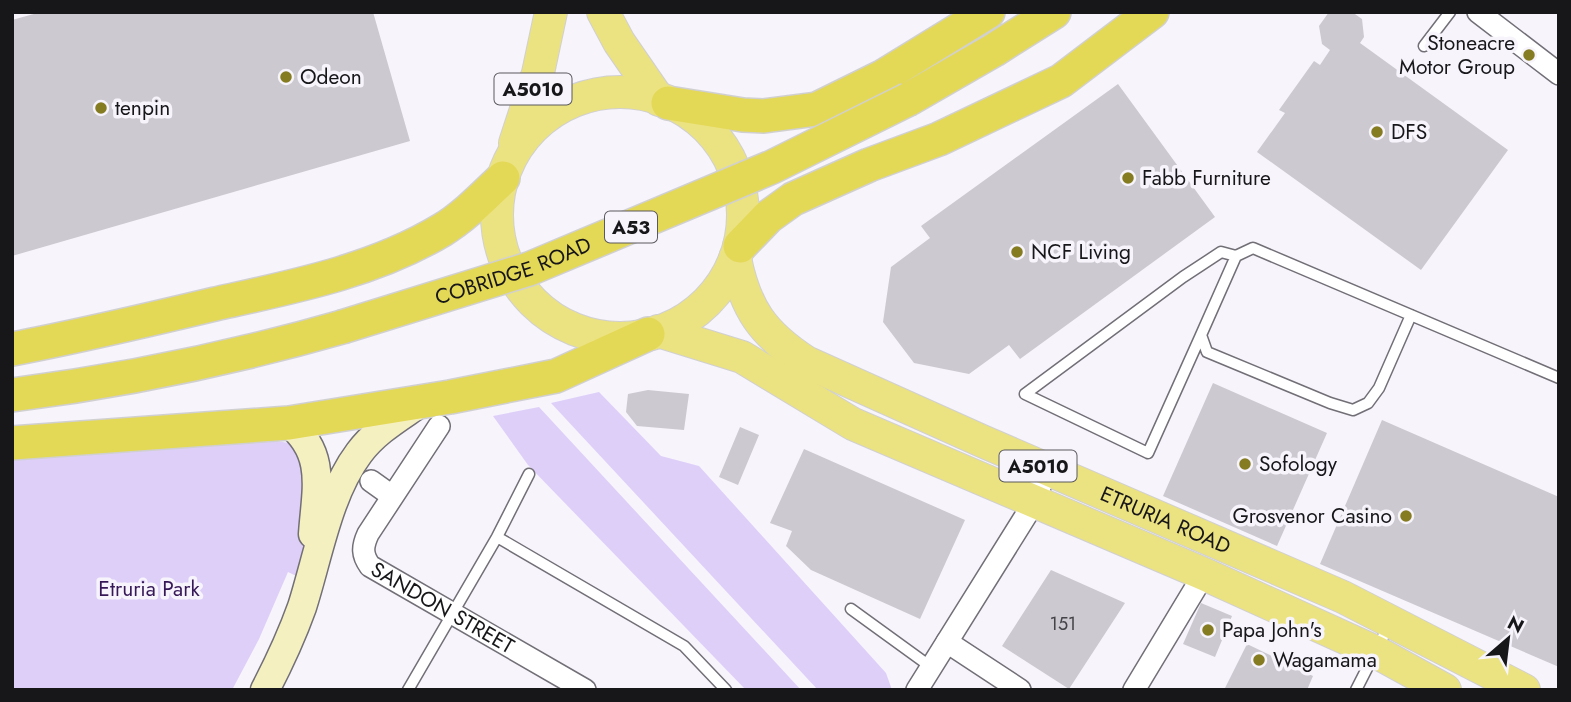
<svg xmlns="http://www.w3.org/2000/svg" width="1571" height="702" font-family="Jost,sans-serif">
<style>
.green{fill:#decff9}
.building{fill:#ccc9d1}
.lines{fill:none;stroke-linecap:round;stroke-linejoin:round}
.service-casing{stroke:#726f77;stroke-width:13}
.minor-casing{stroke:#726f77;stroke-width:24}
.secondary-casing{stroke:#726f77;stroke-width:31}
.primary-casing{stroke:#d1d0d1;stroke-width:34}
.trunk-casing{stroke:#d1d0d1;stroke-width:36}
.service{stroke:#fff;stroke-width:10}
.minor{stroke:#fff;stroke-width:21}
.secondary{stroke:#f5f0c0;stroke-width:28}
.primary{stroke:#ebe281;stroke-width:32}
.trunk{stroke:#e4d857;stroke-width:33}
.trunk-bridge-casing{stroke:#d1d0d1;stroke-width:36;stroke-linecap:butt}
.trunk-bridge{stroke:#e4d857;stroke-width:33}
.poi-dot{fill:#857c22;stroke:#f7f4fc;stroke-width:2.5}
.labels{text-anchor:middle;stroke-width:7;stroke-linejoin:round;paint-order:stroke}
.number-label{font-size:18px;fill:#444347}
.shield{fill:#f7f4fc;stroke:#5a595d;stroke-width:2}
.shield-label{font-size:19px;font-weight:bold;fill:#171619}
.poi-label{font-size:21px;fill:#171619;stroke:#f7f4fc;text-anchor:start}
.street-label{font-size:21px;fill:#171619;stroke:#f7f4fc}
.park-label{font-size:21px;fill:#361857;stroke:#f7f4fc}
</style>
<rect width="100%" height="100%" fill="#f7f4fc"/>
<path class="green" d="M599,392L661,456L699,466L886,673L892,690H818L551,403Z
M539,407L801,690H746L528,465L493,416Z
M270,440L289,443L301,453L309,582L288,572L259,639L232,690H12V453Z"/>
<path class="building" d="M41,12H373L410,141L12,256V20Z
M1329,12H1352L1362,19L1364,37L1360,43L1508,150L1421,270L1257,152L1285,113L1279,110L1314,61L1320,65L1330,50L1322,44L1319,26Z
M1118,84L1215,217L1020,359L1009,345L969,374L914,363L883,322L891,267L930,238L921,226Z
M1213,383L1327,433L1277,546L1163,496Z
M648,390L689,394L684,430L637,426L626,412L628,394Z
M1382,420L1559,497V667L1320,564Z
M740,427L759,435L738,485L719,477Z
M804,449L965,520L920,619L811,570L786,546L792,531L770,523Z
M1051,570L1125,603L1069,689L1002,646Z
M1201,603L1232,616L1215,657L1183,644Z
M1247,644L1313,676L1307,690H1224Z"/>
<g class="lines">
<defs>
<path id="service" d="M1424,46L1450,12
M1411,315L1379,388L1368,403L1353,410L1330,403L1207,352L1201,335L1236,256L1253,248L1559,378
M1201,335L1148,453L1025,394L1183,277L1221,252L1236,256
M497,537L684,646L726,690
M851,609L931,667
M408,690L497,537L529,474
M1356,690L1390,623"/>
<g id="minor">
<path d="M1478,12L1559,74"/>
<path id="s1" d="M439,426L368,534C362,547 362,555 370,566L585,690"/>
<path d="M371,481L392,496"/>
<path d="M947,642L1020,690"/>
<path d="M917,690L1035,501L1046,469"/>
<path d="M1134,690L1204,574"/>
</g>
<path id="secondary" d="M289,423C327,454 316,490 313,534
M265,690C279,663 292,635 302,607C318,557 328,494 359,453C375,431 400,417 421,402"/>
<g id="primary">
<path d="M603,12L619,42L659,100"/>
<circle cx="620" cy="215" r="123"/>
<path d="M515,143L538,73L551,12"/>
<path id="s2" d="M735,258C745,309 763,334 806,362L982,441L1343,597L1524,690"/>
<path d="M658,331L742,357L853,424L1204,574L1376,652L1445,690"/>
</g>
<path id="trunk" d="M909,99L994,50L1054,12
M668,103L743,115L764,116L817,109L882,77L988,12
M740,246L768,217L793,199L869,165L939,139L1061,81L1152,12
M12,349C81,336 148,320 215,304C292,287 374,271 442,230C465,216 484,196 503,178
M12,395C123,381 234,358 342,327
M12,443L289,423L450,397L556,376L648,334"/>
</defs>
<use href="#service" class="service-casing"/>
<use href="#minor" class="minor-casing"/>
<use href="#secondary" class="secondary-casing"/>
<use href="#primary" class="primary-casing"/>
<use href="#trunk" class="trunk-casing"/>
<use href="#service" class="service"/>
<use href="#minor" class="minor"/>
<use href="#secondary" class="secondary"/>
<use href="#primary" class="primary"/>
<use href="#trunk" class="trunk"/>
<defs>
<g id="trunk-bridge">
<path id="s3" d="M342,327L529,269L772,167L909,99"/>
</g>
</defs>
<use href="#trunk-bridge" class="trunk-bridge-casing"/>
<use href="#trunk-bridge" class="trunk-bridge"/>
</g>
<g class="poi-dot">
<circle cx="1529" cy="55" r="7"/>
<circle cx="286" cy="77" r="7"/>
<circle cx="101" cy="108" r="7"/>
<circle cx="1377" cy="132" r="7"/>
<circle cx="1128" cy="178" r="7"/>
<circle cx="1017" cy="252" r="7"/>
<circle cx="1245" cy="464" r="7"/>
<circle cx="1406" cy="516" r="7"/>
<circle cx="1208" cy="630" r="7"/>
<circle cx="1259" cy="660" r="7"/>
</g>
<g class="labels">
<g class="number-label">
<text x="1063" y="630">151</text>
</g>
<g class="shield">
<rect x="494.5" y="73.5" width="77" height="31" rx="5"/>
<rect x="605" y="211.5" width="52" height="31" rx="5"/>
<rect x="999.5" y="450.5" width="77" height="31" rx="5"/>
</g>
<g class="shield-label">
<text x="533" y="96">A5010</text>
<text x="631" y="234">A53</text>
<text x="1038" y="473">A5010</text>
</g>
<g class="poi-label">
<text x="1515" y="50" text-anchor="end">Stoneacre<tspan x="1515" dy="24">Motor Group</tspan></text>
<text x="300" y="84">Odeon</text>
<text x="115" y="115">tenpin</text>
<text x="1391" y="139">DFS</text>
<text x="1142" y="185">Fabb Furniture</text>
<text x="1031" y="259">NCF Living</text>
<text x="1259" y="471">Sofology</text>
<text x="1392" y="523" text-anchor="end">Grosvenor Casino</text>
<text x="1222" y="637">Papa John's</text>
<text x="1273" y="667">Wagamama</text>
</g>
<g class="street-label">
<text dy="7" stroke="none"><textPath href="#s3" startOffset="180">COBRIDGE ROAD</textPath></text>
<text dy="7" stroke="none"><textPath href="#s2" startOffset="523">ETRURIA ROAD</textPath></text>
<text dy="7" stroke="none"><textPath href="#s1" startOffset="247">SANDON STREET</textPath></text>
</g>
<g class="park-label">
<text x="149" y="596">Etruria Park</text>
</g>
</g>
<rect width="1571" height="702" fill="none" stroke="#171619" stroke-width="28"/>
<g transform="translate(1508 639) rotate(28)" stroke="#f7f4fc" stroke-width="5" paint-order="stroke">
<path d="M0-5L12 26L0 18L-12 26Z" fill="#171619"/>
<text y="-10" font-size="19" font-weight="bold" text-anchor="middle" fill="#171619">N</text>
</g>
</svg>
